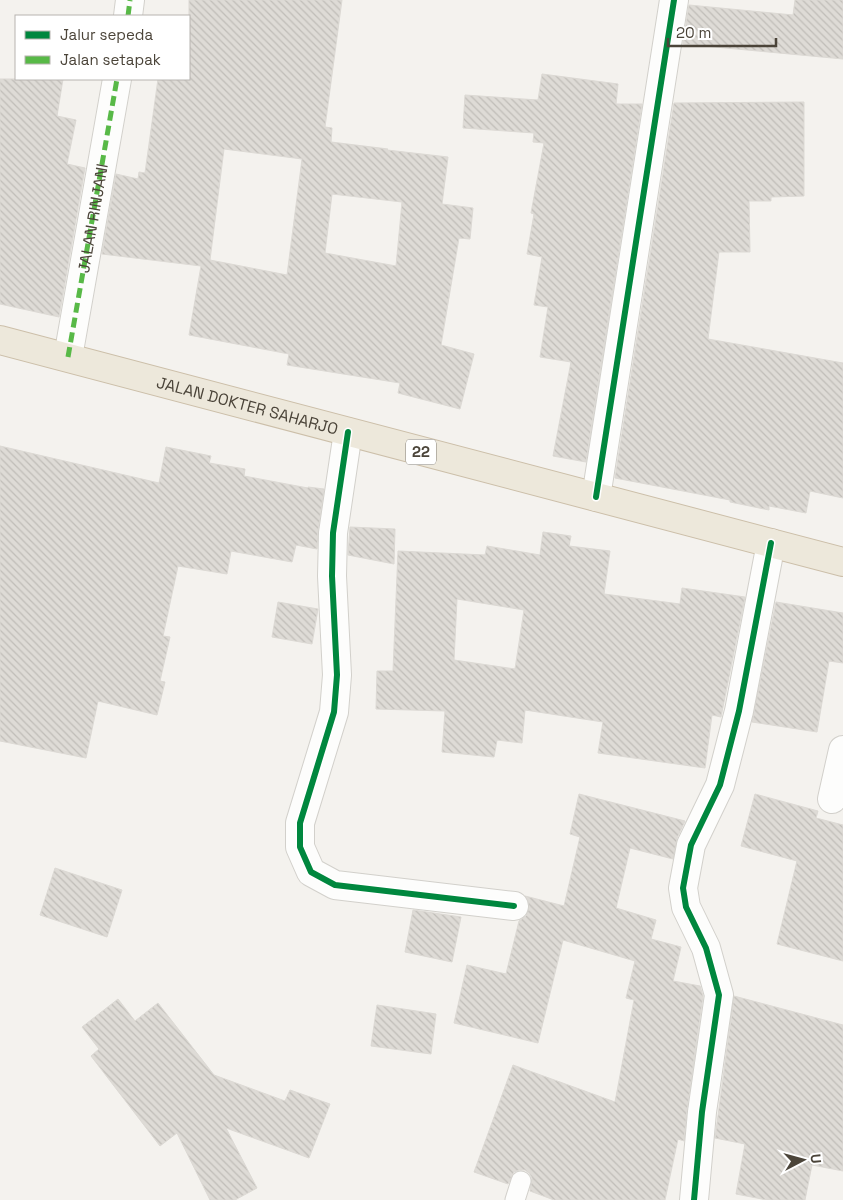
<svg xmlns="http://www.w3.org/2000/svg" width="843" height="1200" font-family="'Space Grotesk',sans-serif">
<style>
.building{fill:url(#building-back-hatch);stroke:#dcd9d4;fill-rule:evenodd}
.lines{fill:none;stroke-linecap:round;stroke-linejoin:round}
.lane-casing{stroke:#d2d0cb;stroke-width:21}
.street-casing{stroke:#d2d0cb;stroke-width:30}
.highway-casing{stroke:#ccbfa9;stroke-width:30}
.lane{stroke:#fdfdfc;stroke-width:19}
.street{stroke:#fdfdfc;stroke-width:28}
.highway{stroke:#ede8db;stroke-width:28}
.quiet{stroke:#58b947;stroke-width:5;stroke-dasharray:10 5;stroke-linecap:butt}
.cycleway-casing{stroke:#fff;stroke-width:9}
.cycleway{stroke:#00873e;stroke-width:6}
.labels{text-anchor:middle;stroke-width:4;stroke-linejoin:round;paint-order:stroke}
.shield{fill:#fff;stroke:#817c74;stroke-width:1}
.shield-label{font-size:15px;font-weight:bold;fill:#4b4439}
.street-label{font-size:16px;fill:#4b4439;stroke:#fff}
</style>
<defs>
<pattern id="building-back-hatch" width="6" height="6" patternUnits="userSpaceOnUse" patternTransform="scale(1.25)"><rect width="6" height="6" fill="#dedbd6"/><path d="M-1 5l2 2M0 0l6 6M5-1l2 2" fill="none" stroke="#c0bdb8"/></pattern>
</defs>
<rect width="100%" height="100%" fill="#f4f2ee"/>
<path class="building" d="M189,0H342L325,127L332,128L331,142L388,149L387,150L448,157L442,204L473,208L470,239L459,238L441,345L474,354L460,409L398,393L400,383L287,365L289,354L189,335L201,266L102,254L116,174L138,179L139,172L145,173L158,79H189ZM224,149L302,159L287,275L210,260ZM332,194L402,202L396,266L325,253Z
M795,0H843V59L683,44L689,5L793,15Z
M542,74L618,84L616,104H642L586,462L553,456L571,362L540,357L548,307L534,305L542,257L527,254L534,214L531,213L544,143L533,142L534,133L463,128L465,95L538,100Z
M0,79H63L57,116L76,120L67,164L85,168L59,317L0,304Z
M804,102V196L771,197V201H749L750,252H719L708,339L843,363V498L810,491L806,513L769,506V510L730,502V500L615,478L674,103Z
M0,446L159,483L166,447L211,456L209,463L245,469L244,476L308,488V487L324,489L318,531L317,549L296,545L292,562L231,551L227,574L178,566L163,636L170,637L160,681L165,682L157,715L98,701L86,758L0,741Z
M350,527L395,529L394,564L348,555Z
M543,532L571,536L569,546L610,551L604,594L680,604L682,588L745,597L721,717L712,715L705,768L598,753L603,722L525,710L522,743L497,740L494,757L442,752L445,711L376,709L377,671H393L398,551L485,555L487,546L540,555ZM457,599L524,610L515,669L454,660Z
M278,602L318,609L312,644L272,637Z
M776,602L843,613V663L829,661L817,732L752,722Z
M579,794L685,821L677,838L673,859L630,848L616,908L656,920L651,939L681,947L673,981L700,986L703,996L687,1110L684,1141L678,1139L665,1200H554L530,1191L532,1178L529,1173L525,1170H519L514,1172L508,1184L474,1172L513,1065L615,1102L634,1000L626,998L635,961L563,940L538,1043L454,1023L467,965L506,974L519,921L526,916L529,908L528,900L525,896L564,906L580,837L570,834Z
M755,794L818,811L816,818L843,825V961L777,944L797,861L741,846Z
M55,868L122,890L107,937L40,915Z
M413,910L461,917L452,962L405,952Z
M734,996L843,1025V1171L812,1165L805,1200H767L736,1194L745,1144L715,1138Z
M118,999L135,1021L158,1003L214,1075L285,1101L290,1090L330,1104L309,1158L226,1128L257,1188L235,1200H210L177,1133L160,1146L91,1056L99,1049L82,1027Z
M377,1005L436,1014L431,1054L371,1046Z"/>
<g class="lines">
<defs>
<path id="lane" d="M515,1200L521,1181"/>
<g id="street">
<path d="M128,16L130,0"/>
<path id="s1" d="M68,357L117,79"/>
<path d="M348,432L333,533L332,576L337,675L334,712L300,823V847L311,872L335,885L514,906"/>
<path d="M596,497L674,0"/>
<path d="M832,799L843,750"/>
<path d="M694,1200L702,1112L719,995L706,948L686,907L683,888L691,845L720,785L739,711L771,543"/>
</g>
<g id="highway">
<path id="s2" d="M0,340L843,562"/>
</g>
</defs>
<use href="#lane" class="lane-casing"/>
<use href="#street" class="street-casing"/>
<use href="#highway" class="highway-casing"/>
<use href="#lane" class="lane"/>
<use href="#street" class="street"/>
<use href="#highway" class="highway"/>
<path class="quiet" d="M128,16L130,0
M68,357L117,79"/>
<defs>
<path id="cycleway" d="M348,432L333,533L332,576L337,675L334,712L300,823V847L311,872L335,885L514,906
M596,497L674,0
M694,1200L702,1112L719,995L706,948L686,907L683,888L691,845L720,785L739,711L771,543"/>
</defs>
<use href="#cycleway" class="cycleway-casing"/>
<use href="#cycleway" class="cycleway"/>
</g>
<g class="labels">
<rect class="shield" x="406" y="439.5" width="30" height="25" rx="4"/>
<g class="shield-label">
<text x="421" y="457">22</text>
</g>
<g class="street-label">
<text dy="6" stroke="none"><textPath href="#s1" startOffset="141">JALAN RINJANI</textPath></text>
<text dy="6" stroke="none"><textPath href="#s2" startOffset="256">JALAN DOKTER SAHARJO</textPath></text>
</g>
</g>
<rect x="15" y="15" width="175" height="65" fill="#ffffff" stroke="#b7b4b0"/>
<rect x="25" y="31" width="25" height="8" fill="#00873e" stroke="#b7b4b0"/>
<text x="60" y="40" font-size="15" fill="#4b4439">Jalur sepeda</text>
<rect x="25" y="56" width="25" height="8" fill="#58b947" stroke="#b7b4b0"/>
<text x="60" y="65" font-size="15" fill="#4b4439">Jalan setapak</text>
<g transform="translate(803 1160) rotate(84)" stroke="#ffffff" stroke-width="4" paint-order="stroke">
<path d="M0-4L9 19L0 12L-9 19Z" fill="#4b4439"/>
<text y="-8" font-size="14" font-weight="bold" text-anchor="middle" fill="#4b4439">U</text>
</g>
<path d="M668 38v8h108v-8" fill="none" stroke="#4b4439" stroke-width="2.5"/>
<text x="676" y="38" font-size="15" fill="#4b4439" stroke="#ffffff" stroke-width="4" paint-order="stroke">20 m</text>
</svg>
